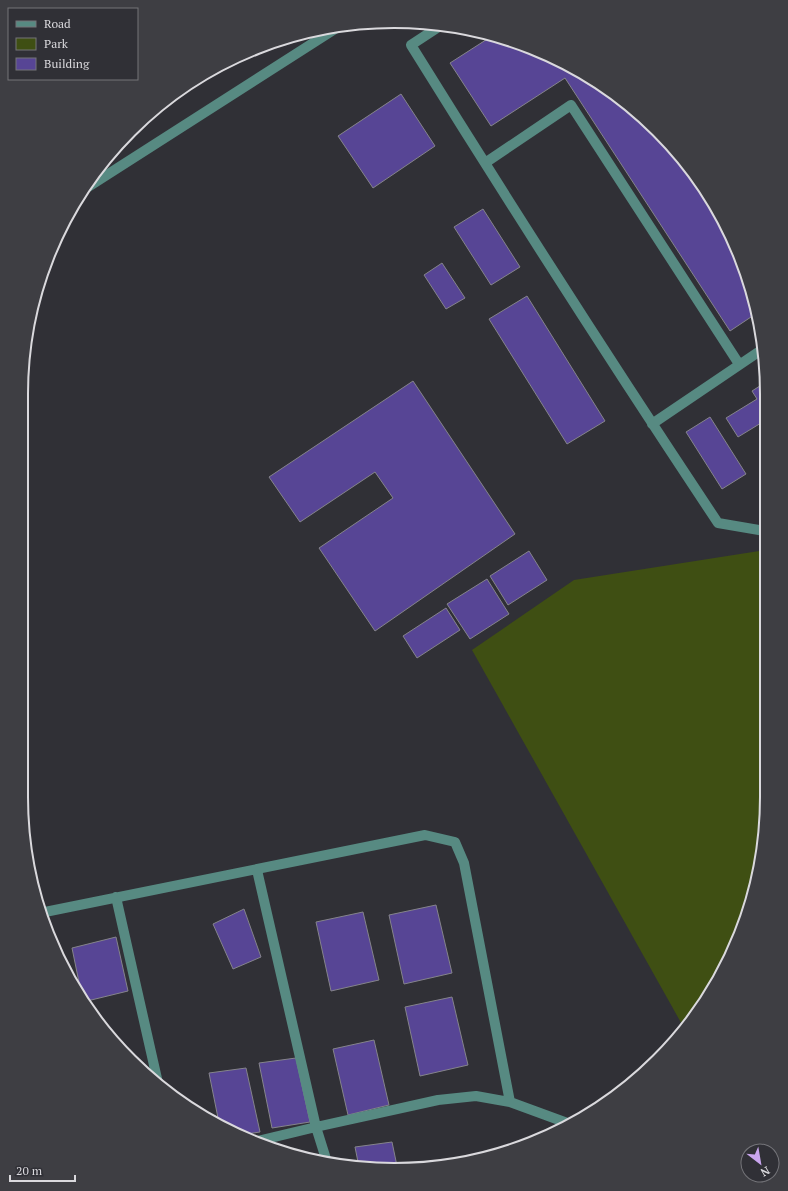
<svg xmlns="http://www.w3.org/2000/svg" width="788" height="1191" font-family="'PT Serif',serif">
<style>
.green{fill:#3f4f13}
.building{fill:#574595;stroke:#85848b}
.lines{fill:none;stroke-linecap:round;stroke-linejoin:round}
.minor{stroke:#578a82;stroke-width:10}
.rim{fill:none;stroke:#dad9dd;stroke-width:2}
</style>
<rect width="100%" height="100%" fill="#303036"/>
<path class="green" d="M765,550L764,846L729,962L684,1028L472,650L574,580Z"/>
<path class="building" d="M492,36L514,41L581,71L640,114L690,167L729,229L754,298L757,313L730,331L565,78L491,126L450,63Z
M401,94L435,146L373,188L338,136Z
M483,209L520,267L491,285L454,227Z
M442,263L465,298L446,309L424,275Z
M527,296L605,421L567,444L489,319Z
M413,381L515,534L375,631L319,548L393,498L375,472L300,522L269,477Z
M766,382V420L738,437L726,418L757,399L752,391Z
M710,417L746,474L722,489L686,432Z
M529,551L547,580L508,605L490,576Z
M487,579L509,614L470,639L447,604Z
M446,608L460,630L417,658L403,636Z
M436,905L452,973L404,984L389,915Z
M244,909L261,957L233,969L213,924Z
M363,912L379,980L331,991L316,922Z
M116,937L128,991L83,1002L72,948Z
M452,997L468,1065L420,1076L405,1007Z
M374,1040L389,1105L348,1115L333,1049Z
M296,1058L310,1122L272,1128L259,1063Z
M246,1068L260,1132L240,1135L219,1123L209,1073Z
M392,1142L397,1166L370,1169L359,1167L355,1147Z"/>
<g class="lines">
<path class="minor" d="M443,24L411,45C511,206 613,365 718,523L765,531
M485,163L571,105L739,364
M88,187L338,27
M652,424L763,349
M257,870L316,1127L326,1159
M116,897L158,1083
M40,913L425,835L455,842L464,863L510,1102
M254,1142L316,1127L438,1100L476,1096L510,1102L570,1124"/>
</g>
<path d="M0 0H788V1191H0ZM394 28H394A366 366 0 0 1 760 394V797A366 366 0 0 1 394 1163H394A366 366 0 0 1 28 797V394A366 366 0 0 1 394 28Z" fill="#3e3e43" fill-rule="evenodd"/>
<path class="rim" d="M394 28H394A366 366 0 0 1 760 394V797A366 366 0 0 1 394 1163H394A366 366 0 0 1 28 797V394A366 366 0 0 1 394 28Z"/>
<rect x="8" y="8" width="130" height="72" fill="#303036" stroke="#747479"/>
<rect x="16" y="21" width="20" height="6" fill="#578a82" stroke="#747479"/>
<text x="44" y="28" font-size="12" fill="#dad9dd">Road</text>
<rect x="16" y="38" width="20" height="12" fill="#3f4f13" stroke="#747479"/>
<text x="44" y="48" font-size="12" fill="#dad9dd">Park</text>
<rect x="16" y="58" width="20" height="12" fill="#574595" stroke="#747479"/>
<text x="44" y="68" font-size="12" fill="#dad9dd">Building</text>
<g transform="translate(760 1163) rotate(149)"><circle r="19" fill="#303036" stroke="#747479"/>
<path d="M0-3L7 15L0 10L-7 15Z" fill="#c9a5ee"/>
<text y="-6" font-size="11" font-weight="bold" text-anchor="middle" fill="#dad9dd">N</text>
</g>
<path d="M10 1175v6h65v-6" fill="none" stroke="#dad9dd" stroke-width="2"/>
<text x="16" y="1175" font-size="12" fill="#dad9dd" stroke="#303036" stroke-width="3" paint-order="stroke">20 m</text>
</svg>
